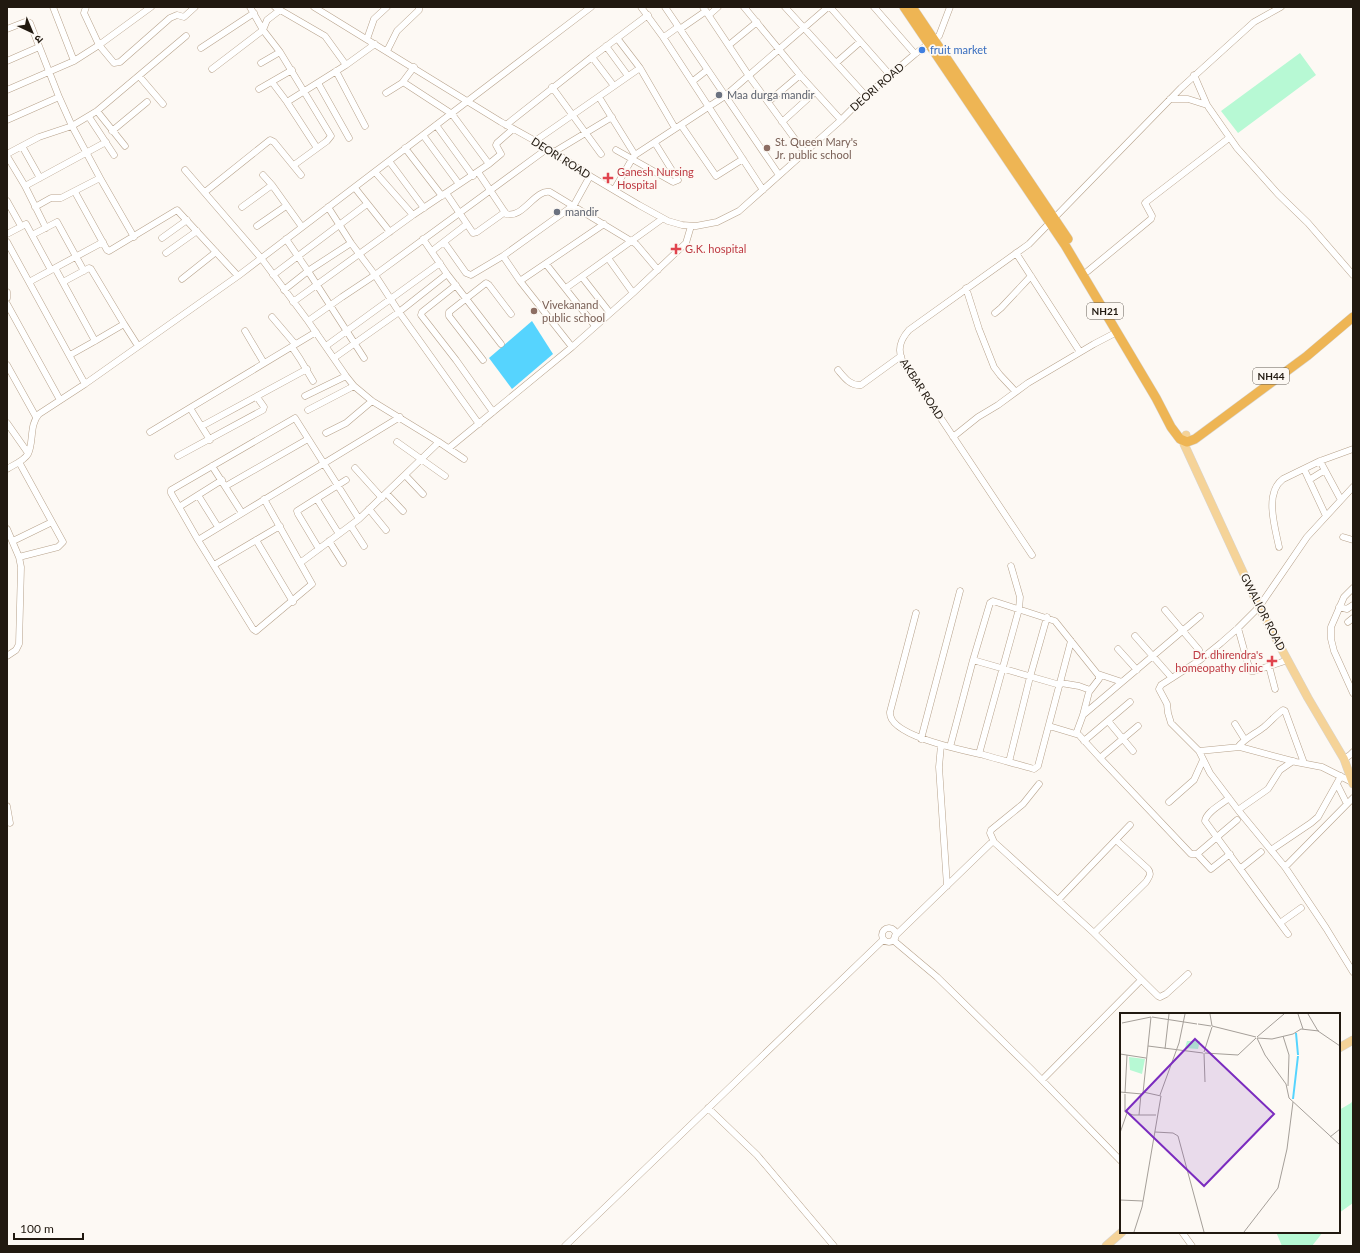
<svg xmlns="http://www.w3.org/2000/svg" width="1360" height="1253" font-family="Lato,'Noto Sans Devanagari',sans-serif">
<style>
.green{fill:#b7f9d4}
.water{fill:#56d4fe}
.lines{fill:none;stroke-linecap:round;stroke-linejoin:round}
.minor-casing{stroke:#b7a28b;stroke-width:7}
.major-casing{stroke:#d7d6d4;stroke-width:9}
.highway-casing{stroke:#d7d6d4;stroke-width:10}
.minor{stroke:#fff;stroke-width:6}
.major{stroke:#f5d398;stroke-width:8}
.highway{stroke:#eeb554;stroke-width:9}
.shop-dot{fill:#3f7fe0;stroke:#fdf9f4;stroke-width:1.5}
.worship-dot{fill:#6b7280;stroke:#fdf9f4;stroke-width:1.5}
.education-dot{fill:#8d6e63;stroke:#fdf9f4;stroke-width:1.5}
.health-dot{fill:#e0444e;stroke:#fdf9f4;stroke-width:1.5}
.labels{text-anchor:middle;stroke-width:3.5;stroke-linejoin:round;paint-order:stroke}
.shield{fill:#fdf9f4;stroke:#635c54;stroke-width:1}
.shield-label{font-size:10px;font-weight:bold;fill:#211910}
.shop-label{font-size:11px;fill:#366cbe;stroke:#fdf9f4;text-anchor:start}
.street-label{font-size:11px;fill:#211910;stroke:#fdf9f4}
.worship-label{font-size:11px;fill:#5b616d;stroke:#fdf9f4;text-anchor:start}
.education-label{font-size:11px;fill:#785e54;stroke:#fdf9f4;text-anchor:start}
.health-label{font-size:11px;fill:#be3a42;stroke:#fdf9f4;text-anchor:start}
.inset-river{fill:none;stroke:#56d4fe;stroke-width:2}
.inset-road{fill:none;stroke:#a59f99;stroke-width:1}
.view{fill:#7b2cbf;fill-opacity:0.15;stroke:#7b2cbf;stroke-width:2}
.inset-edge{fill:none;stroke:#211910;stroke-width:2}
</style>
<rect width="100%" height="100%" fill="#fdf9f4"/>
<path class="green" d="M1300,53L1316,75L1238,133L1221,111Z
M1353,1100V1203L1339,1213V1110L1351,1103Z
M1276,1232H1323L1312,1246H1282Z"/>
<path class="water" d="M532,321L553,354L512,389L489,358Z"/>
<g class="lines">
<defs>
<path id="minor" d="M53,7L74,61L99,45L84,13L86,7
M151,7L99,45L114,63L120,62L170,18L177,15L184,17L195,7
M250,7L263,30
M275,7L325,36L346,65
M314,7L501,122L548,148L590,176L639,205L668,221L682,225L696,226L717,222L739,211L841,120L854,107L883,81L915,54L939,36L950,7
M641,7L663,37L763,190
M665,7L779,175
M703,7L749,76L805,153
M744,7L800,75L841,120
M785,7L866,96
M830,7L890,75
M874,7L915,54
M709,15L718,7
M7,29L25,22L30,23L59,97L72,126L100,178
M680,29L706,11
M263,30L267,20L280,10
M664,37L678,27
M617,38L640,68L675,128
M367,39L374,19L387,7
M729,45L757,22
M606,46L628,76
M201,48L254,13
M387,51L397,31L419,10V7
M592,57L614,86
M7,61L39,47
M261,63L280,52
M836,63L860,42
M212,69L263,30L280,52L331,136L327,141L294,165
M336,71L365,126
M1194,75L1207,105L1237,148L1278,194L1308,223L1353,275
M139,76L163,104
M693,81L707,70
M272,82L287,102
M403,82L452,114L489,164L501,154L496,145L497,143L513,129
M318,83L349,138
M552,87L601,154
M259,89L292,70
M7,90L74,61
M386,93L402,83L414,67
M599,97L635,155
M1170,99H1188L1207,105
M768,102L800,75
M97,111L125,146
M89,117L114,155
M7,120L59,97
M782,122L815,92
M436,125L473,176
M506,125L592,57L648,15
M681,125L716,176L743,159
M112,131L147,102
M423,135L459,184
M535,141L640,68
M22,146L40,178
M317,148L287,102L346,65L375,44
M405,148L442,196
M616,150L673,182L678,180L655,143
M554,152L612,117
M7,154L39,137L72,126L97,111L186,36
M7,156L25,186L46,228
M389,161L424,208
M185,170L261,258L308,321L346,376L354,386L372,401L439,442L464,459
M375,172L413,215
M478,172L506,214C523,219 535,189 550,192L636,244L658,270
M263,175L272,185L302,227
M25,186L106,142
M355,188L390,232
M614,190L632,159L635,155L725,96L828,7
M75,192L107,250L109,251L177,210L238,276
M205,192L270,140L274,142L301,175
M446,193L473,233L477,232L505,212
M7,201L21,226
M35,207L51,198H61L100,178L134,237
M242,207L272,185
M328,207L351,243L375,275L399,312L479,424
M257,226L286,206
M7,234L26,224L51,270
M32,235L57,222L84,271
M162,238L187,220
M286,239L308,271L364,358
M423,239L447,274L501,344
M7,242L85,384
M444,242L466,273L471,275L503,256L574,205L590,176
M432,251L467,224
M166,253L197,231
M1016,253L1080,352
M503,256L520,281L572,347
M608,258L633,293
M546,264L595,326
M55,268L95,341L124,324
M1088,271L1151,219L1152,216L1145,203L1146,202L1229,138
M273,275L367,204
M582,277L610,313
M182,279L216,252
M520,281L604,224
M29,282L103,242
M63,282L89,268L91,269L124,324L138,346
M456,285L422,312L421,315L456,360L493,412
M566,288L662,219
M966,288L979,329L994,367L1000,375L1015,391
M284,290L308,271L351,243
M7,292V298
M293,302L413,215L489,164
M7,304L60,400
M995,313L1001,308L1031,276
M272,317L295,344
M308,321L342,297L375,275L548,148
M245,331L264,363
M326,346L440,263
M292,347L300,359L313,381
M70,355L95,341
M334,358L399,312L447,274
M483,360L449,316V312L486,283L489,285L511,314
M7,365L36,417
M838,370C844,377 850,386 861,385L901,356
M305,396L346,376
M190,408L210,440
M308,410L354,386
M7,423L28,453
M202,426L307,369
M150,432L316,332
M326,433L346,423L372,401
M953,437L978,417L998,405L1028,383L1094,344L1117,332
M397,442L445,476
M449,448L572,347L633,293L686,243L691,226
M178,456L263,410L264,407L257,397
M1320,461L1341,500
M19,462L63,542L58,547L19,557
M212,466L242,513
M355,468L382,498
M7,469C13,465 24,461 28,454C34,442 29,425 39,414L85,384L238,276L591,7
M1304,469L1326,516
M405,475L423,494
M1309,480L1325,470
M226,486L308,439
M1353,487L1307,537L1259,607L1238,628L1221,643L1200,660L1161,685L1159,689L1167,704L1168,713L1171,723L1199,751L1210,773L1238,810L1285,867L1326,928L1353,972
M386,493L403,511
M198,495L218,527
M264,499L312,584L256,631L253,629L198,540L171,493V490L295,418L359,519
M317,499L339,534
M179,507L222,480
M369,509L386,530
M351,526L364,546
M7,529L19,557L21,567L19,644L16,650L7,656
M1343,537L1353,540
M198,540L400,417
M256,540L293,602
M13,541L52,522
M329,541L343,563
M1279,547C1275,527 1264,493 1283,479L1320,461L1353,449
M319,549L298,514L297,511L346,480
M1032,555L902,360C897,348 901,339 909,330L1029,244L1181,88L1254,22L1281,7
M300,563L359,519L439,442
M214,565L280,526
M1353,588L1344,597L1331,627V639L1334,651L1353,693
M1339,607L1347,609L1353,605
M1165,610L1199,650
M916,613L890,712C888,736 966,751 984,755C1001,760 1017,764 1034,769L1038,766L1071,641
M1348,622L1353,618
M1238,628L1248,664L1251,671H1254L1288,660
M1135,636L1172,678
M1118,649L1137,670
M973,660L1060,685
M1269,666L1275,689
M1098,674L1122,682
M1061,683L1079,686L1090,690
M1083,715L1200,616
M1108,721L1133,751
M1235,724L1245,740
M1049,726L1079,735L1100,758L1138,726
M921,739L960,591
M1084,741L1130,702
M941,745L939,767L947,886
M950,747L973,660L990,603L993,601L1055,621L1099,676V679L1089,692L1083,715L1076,734
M1238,747C1245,738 1255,734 1264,727C1271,721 1276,715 1283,710L1285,711L1304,763
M1199,751L1240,747L1296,762L1322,767L1352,782
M979,754L1019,609L1020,597L1011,566
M1100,758L1191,854H1197L1237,820
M1344,759L1350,755L1353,752
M1009,762L1030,677L1047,617
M1337,784L1347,804
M1229,798C1222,804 1206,812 1205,821L1288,934
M1169,802L1194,780L1203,760
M7,806L10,823
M1238,810L1268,789L1280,770L1293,761
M994,842L990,833L991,830L1023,804L1039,784
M1271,850L1311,823L1318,817L1341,776
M1197,854L1211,869L1230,854
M1285,867L1353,798
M1241,868L1261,852
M1058,900L1130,825
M1280,923L1301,908
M882 935a7 7 0 1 1 14 0a7 7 0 1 1-14 0Z
M1094,933L1146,882C1149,877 1152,874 1148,869L1116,840
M895,936L991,843L994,842L1094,933L1158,996L1160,997L1166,994L1188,974
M893,940L937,977L1031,1069L1121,1161
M1042,1080L1141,980
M708,1108L757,1155L834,1246
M1182,1232L1192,1246
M565,1246L883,940"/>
<path id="major" d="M1186,435L1184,444L1259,607L1308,698L1344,759L1353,784
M1339,1048L1353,1040
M1106,1246L1122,1232"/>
<path id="highway" d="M904,7L1065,245L1156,398L1171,427L1180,439L1187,442L1195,439L1307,356L1353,317
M912,7L1068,239"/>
</defs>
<use href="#minor" class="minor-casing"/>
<use href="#major" class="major-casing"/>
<use href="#highway" class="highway-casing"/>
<use href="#minor" class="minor"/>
<use href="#major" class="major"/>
<use href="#highway" class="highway"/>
</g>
<circle class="shop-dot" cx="922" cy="50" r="4"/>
<g class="worship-dot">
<circle cx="719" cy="95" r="4"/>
<circle cx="557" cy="212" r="4"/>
</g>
<g class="education-dot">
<circle cx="767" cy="148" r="4"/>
<circle cx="534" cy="311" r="4"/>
</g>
<g class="health-dot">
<path d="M606 172h4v4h4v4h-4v4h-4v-4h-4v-4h4z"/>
<path d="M674 243h4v4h4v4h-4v4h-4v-4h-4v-4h4z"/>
<path d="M1270 655h4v4h4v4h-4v4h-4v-4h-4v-4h4z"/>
</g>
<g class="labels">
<g class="shield">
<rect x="1087" y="303" width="36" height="16" rx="3"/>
<rect x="1253" y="368" width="36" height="16" rx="3"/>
</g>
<g class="shield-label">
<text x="1105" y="315">NH21</text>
<text x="1271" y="380">NH44</text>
</g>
<g class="shop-label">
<text x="930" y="54">fruit market</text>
</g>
<g class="street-label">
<text transform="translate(877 87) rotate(-41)" y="4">DEORI ROAD</text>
<text transform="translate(561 158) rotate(32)" y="4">DEORI ROAD</text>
<text transform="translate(922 389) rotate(57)" y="4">AKBAR ROAD</text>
<text transform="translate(1263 612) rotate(63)" y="4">GWALIOR ROAD</text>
</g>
<g class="worship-label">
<text x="727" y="99">Maa durga mandir</text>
<text x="565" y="216">mandir</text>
</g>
<g class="education-label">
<text x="775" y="146">St. Queen Mary's<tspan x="775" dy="13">Jr. public school</tspan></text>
<text x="542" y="309">Vivekanand<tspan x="542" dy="13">public school</tspan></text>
</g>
<g class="health-label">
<text x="617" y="176">Ganesh Nursing<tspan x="617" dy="13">Hospital</tspan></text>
<text x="685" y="253">G.K. hospital</text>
<text x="1263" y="659" text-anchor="end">Dr. dhirendra's<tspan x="1263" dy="13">homeopathy clinic</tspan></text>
</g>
</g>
<g transform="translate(1120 1013)">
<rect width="220" height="220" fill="#fdf9f4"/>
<path d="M67,28H80L78,36L65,35ZM9,44L25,46L22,61L10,57Z" fill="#b7f9d4"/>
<path class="inset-river" d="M176,20L178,42M173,86L178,43"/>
<path class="inset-road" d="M90,1L92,13M178,1L183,16M188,1L198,18L220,33M32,4L77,11M2,10L31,4M78,11L91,13M92,13L136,24M163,23L169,42M137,24L164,1M137,25L145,42L166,71L169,85L220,132M137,25L152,26L173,21L181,16L199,18M28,33L83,40M45,36L49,1M84,39L92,14M84,40L85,69M85,40L118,42L136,25M0,41L26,45M168,73L169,42M0,79L22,81M5,80L7,42M23,80L31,4M5,81V99L13,102H36M40,82L59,30L65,1M19,102L21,81M35,119L53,120L58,123L84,219M0,120L7,100M210,124L220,116M0,187L23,188M14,219L22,194L41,83L23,79M124,219L158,175L167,136L173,89"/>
<path class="view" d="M75,26L154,101L84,173L6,98Z"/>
<rect width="220" height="220" class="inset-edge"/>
</g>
<rect width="1360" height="1253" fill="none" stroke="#211910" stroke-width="16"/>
<g transform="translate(32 32) rotate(136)" stroke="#fdf9f4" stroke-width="3" paint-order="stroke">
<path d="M0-3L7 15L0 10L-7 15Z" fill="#211910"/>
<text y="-6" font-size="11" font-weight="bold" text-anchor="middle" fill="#211910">उ</text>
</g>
<path d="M14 1233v6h69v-6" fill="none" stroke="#211910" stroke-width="2"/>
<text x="20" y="1233" font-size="12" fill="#211910" stroke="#fdf9f4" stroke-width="3" paint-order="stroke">100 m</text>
</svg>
